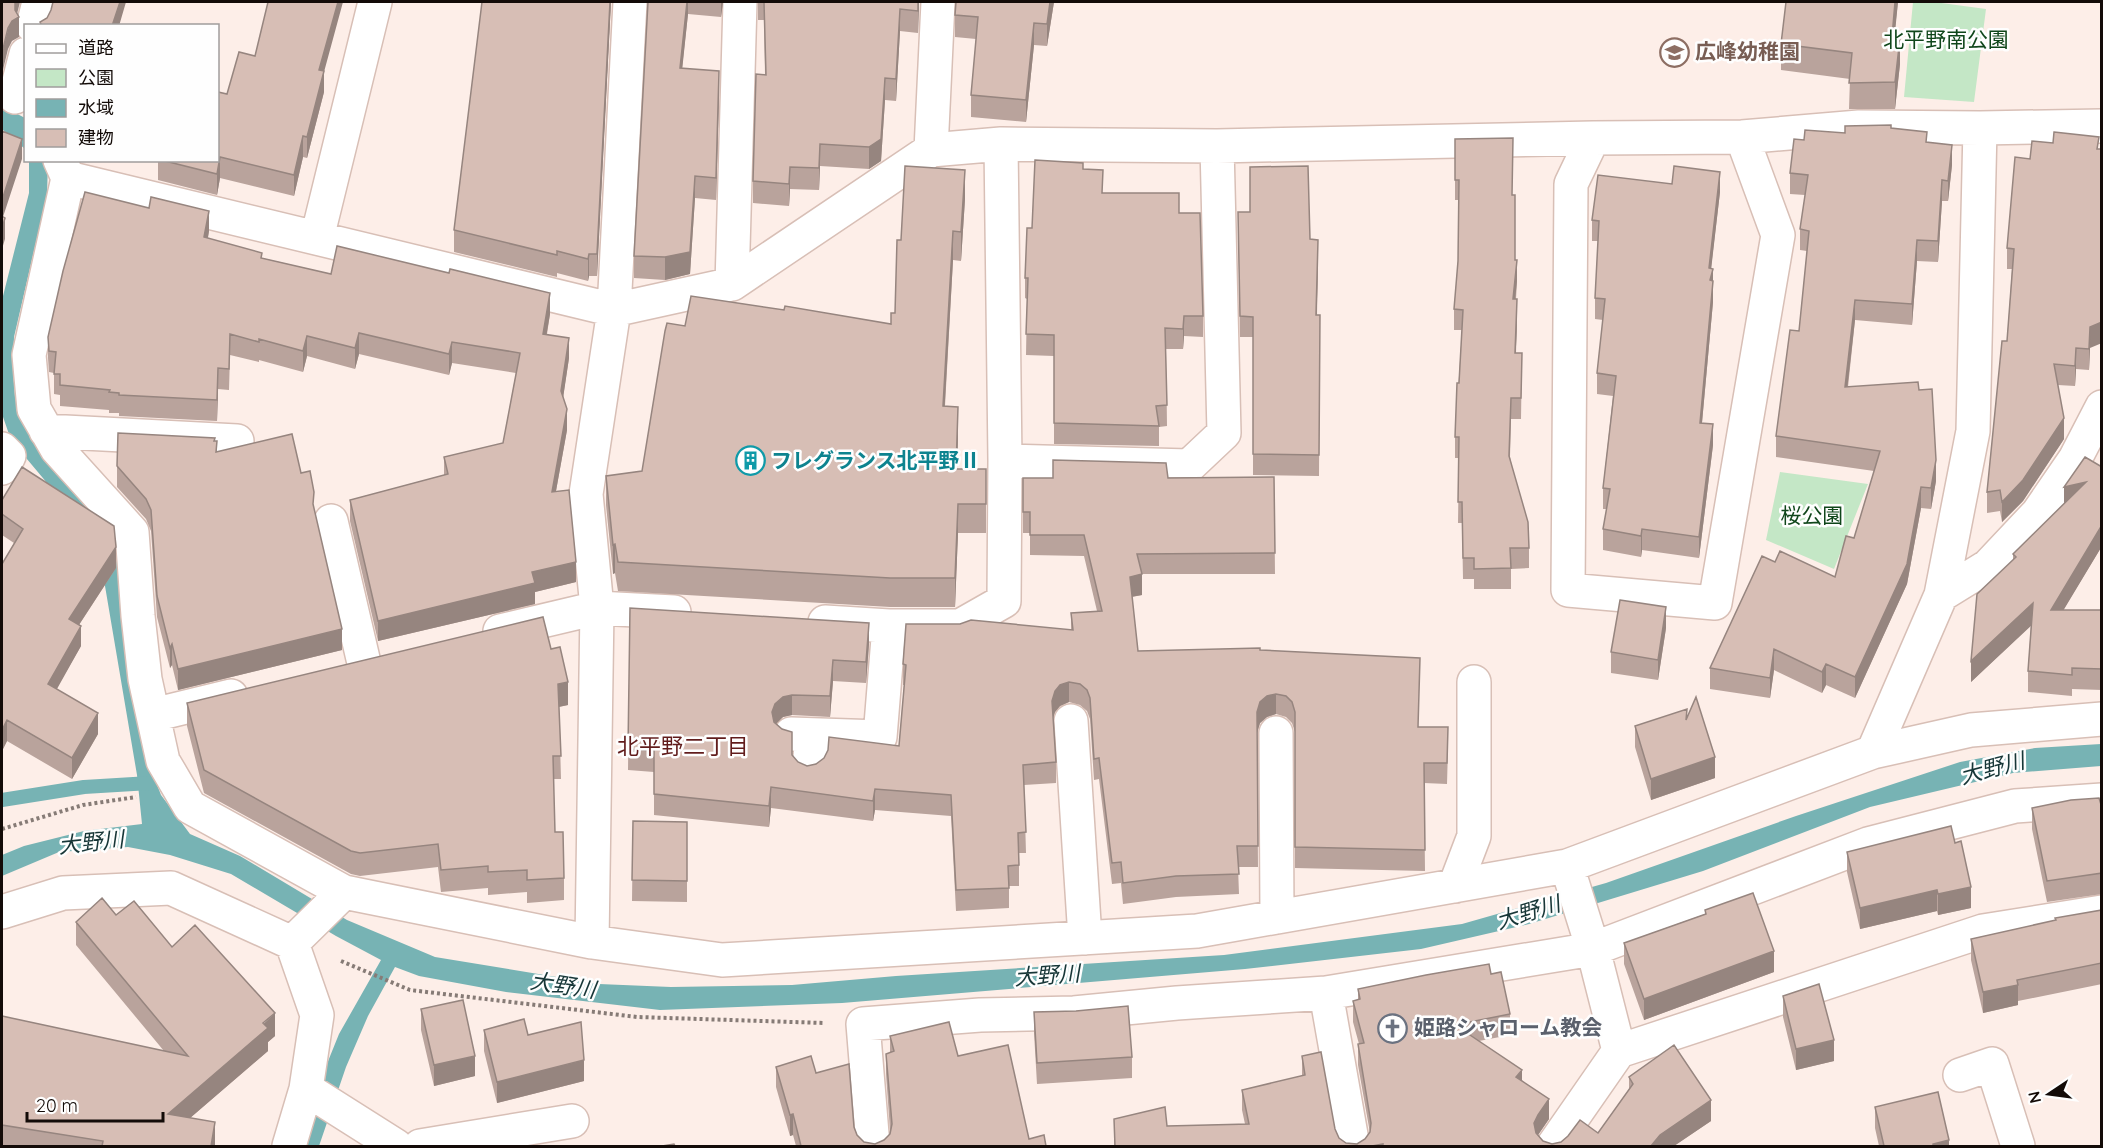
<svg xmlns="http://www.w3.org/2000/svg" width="2103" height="1148" font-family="Quicksand,'Noto Sans JP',sans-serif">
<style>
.green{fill:#c4e7c6}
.water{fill:#77b3b4}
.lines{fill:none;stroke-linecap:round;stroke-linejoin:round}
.stream{stroke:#77b3b4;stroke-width:14}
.minor-casing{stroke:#d8bfb6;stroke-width:36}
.path{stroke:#867b76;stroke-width:4;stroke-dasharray:3 3;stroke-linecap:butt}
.minor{stroke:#fff;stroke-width:33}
.wall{fill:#b9a39c}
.shaded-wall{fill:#96857f}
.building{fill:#d7beb5;stroke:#96857f;stroke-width:1.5}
.labels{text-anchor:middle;stroke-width:5;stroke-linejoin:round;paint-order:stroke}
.park-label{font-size:21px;fill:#0f461a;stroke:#fefefe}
.education-label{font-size:21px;font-weight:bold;fill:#785e54;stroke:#fefefe;text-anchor:start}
.culture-label{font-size:21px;font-weight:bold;fill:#0d838f;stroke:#fefefe;text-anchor:start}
.worship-label{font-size:21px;font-weight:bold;fill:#5b616d;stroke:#fefefe;text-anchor:start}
.neighbourhood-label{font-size:22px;fill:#611c1c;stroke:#fefefe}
.water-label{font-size:22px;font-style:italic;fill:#173637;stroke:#fefefe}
</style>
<rect width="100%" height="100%" fill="#fdeee8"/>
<path class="green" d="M1913,2H1934L1986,9L1974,102L1904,97Z
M1780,472L1868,484L1834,569L1766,540Z"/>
<path class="water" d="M2,106L25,118V149L2,129Z
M29,161H48L47,195L14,337L13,370L15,397L25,421L118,538L149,764L161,795L190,834L240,856L347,920L435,957L599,984L671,987L792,985L896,976L1224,955L1462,924L1606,883L1796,816L1960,762L2035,748L2101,744V766L2013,773L1870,807L1703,871L1529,924L1421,949L1245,969L842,1003L660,1010L506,992L419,976L395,967L368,1016L346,1067L319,1146H298L318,1086L339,1034L381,960L336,936L231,874L170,855L128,847L59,852L2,876V855L24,846L84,831L142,824L137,775L105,586L96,550L84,527L11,440L2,414V300L29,193Z"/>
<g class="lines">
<path class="stream" d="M2,800L84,787L150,783"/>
<defs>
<path id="minor" d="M33,26L39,2
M15,97L26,54
M1742,137L1778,235L1715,603L1568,590L1571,184L1593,138L1742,137L1859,127L1980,128
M931,150L938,2
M60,160L68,178L29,355L34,409L57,449L132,532L138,616L145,679L163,761L190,807L344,892L592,942L722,960L1197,931L1567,866L1873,752L1971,730L2102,719
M68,178L614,310L732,284L931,150L1001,144L1217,146L1593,138
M317,238L375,2
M732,284L740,2
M46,431L237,441
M2,449L9,456L2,468
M1005,461L1189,466L1224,433L1217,146
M331,521L364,663
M1941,595L1988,566L2038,513L2075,459L2102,407
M825,622L889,626H960L1004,601L1005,461L1001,144
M500,631L597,608L586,494L614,310L630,2
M153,715L231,696
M1071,721L1085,938
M1276,733L1277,917
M791,734L880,737L889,626
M1873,752L1941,595L1973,431L1980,128L2102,126
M809,768L812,735
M1567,866L1593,949L1619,1051
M1455,886L1474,836V682
M2,912L63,893L171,888L292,943L317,1015L306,1089L289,1146
M592,942L597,608L674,612
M292,943L344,892
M1326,993L1353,1146
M1960,1075L1992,1064L2018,1146
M306,1089L396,1146
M420,1146L572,1121
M873,1146L863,1024L980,1015L1074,1013L1177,1003L1326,993L1593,949L1868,844L2015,806L2102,800
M1553,1146L1619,1051L1983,931L2102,912"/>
</defs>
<use href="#minor" class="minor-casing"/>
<path class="path" d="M2,829L83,805L136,797
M341,961L410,990L637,1017L824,1023"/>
<use href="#minor" class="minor"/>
</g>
<path class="wall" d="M611,2L597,276H589L588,281L557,273V277L454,252V230Z
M648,2H723L721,17L688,14L682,68L719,93L716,200L695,198L690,274L665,280L634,278V256Z
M758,2H919L918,33L900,31L896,101L885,100L881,161L869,169L820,166L819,190L790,189L789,206L753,203V181L765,75L764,20H758Z
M1054,2L1047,46L1034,45L1026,122L971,117V95L976,39L955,37V15Z
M1786,2H1898L1894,37L1900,64L1895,109H1849L1850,79L1781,70V44Z
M324,72V92L307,158L303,157L294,196L220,178L217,195L158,180V160H218L227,94Z
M1891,128L1927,142L1952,165L1948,201H1942L1938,262L1917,261L1912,325L1855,320L1848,387L1919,390L1936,481L1931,509L1921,508L1907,584L1855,698L1826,685L1822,693L1774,670L1770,698L1710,689V668L1775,562L1835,577L1854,538L1874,471L1776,457V436L1799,331L1807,251L1800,250V229L1805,195L1790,194V173L1804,140L1845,133Z
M1455,139L1512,195L1515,260L1517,281L1516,299L1517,320L1516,353H1522L1521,419H1511L1510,457L1529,548V568L1511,569V589H1474V579H1463L1462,523H1458L1459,458H1455V437L1462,330H1454V309L1458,261L1459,200H1455Z
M2030,159L2090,348L2089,370L2076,369L2075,386L2058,385L2064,439L2023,501L2002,522L2000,511L1987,513V492L2007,341L2012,269H2007V248Z
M1083,169L1103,193L1179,213L1203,316V337L1184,336L1183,349H1166L1167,426L1159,427V446L1054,444V356L1026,355L1027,299L1025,298V278L1032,228Z
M1672,184L1720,192L1711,268L1713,302L1702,423L1713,445L1699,558L1642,550L1641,557L1603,550V529L1607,509H1603V488L1613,396L1597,394V373L1603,320L1595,319V298L1598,241H1592V220Z
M965,199L961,261L953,260L945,406L958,436L957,469H986V533H958L955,607H890L618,591L615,573L613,574L606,505V476L642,471L685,326L784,310L891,324L895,313L901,240Z
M149,208L209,231L208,238L262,258L331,274L550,314L547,334L569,358L563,397L567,430L556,491L576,582L535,592V604L378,641L350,521V500L444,475V457L503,443L516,373L452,363L449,375L359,354L355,369L307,356L303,372L259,360V362L230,355L229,390L218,389L217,421L119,416V413H109V410L60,406V395L54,394V373L49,372L48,358V337Z
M1238,212L1310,239L1318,261L1317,315H1320L1319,476L1253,475V337H1240Z
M215,441L217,451L301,473L314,512L342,650L178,690L172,665L170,668L157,617L151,531L146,519L117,487V466Z
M2102,467V546L2063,610H2102V690L2072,689V696L2028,692V671L2031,625L1971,682L2013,560V554Z
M1274,477L1275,574H1142V595L1132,597L1138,651L1260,650L1419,727L1448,748L1447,784L1424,783L1425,871L1295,868V732L1292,723L1286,717L1276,714L1267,717L1260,723L1257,733L1258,867H1238L1239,894L1176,897L1123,904L1121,883L1112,884L1099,779L1094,780L1090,719L1087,711L1080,705L1069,702L1060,706L1055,712L1053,717L1056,762V783L1024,785L1026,853H1019V886H1009V908L956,911L951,816L875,810L873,821L771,808L769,827L654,815V772L628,770L630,608L869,644L866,683L833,681L830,717L792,715L783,717L776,723L792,755L798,762L807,766L816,764L899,746L904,685H903V664L1071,630V613L1097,611L1084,556L1030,555V533H1023V478Z
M2,500L116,568L79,625L81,646L56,689L98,734L72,779L7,741L2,751V564L14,543L2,535Z
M1666,628L1658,680L1611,673V652Z
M551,649L568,705L559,707L561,779H553L555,832L564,878V900L527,903V892L488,895V888L441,892L438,867L360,876L351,874L204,793L187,726V703Z
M1687,718L1715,778L1651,800L1635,747V726Z
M2032,808H2102V894L2047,902L2032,829Z
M633,821L687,822V902L632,901Z
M1847,852L1971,908L1938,915L1937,911L1860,929L1847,872Z
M1705,910L1774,972L1644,1020L1624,964V943L1705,914Z
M2102,910V984L2018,1001V1005L1983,1013L1971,960V939Z
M116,915L172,947L275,1036L268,1042V1051L190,1118L215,1146H2V1016L164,1051L76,945V922Z
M1491,974L1510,1014V1035L1479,1041L1522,1080L1549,1119L1538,1135L1543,1141L1552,1144L1598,1133L1629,1090V1077L1711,1121L1674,1146H1114V1119L1167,1126L1245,1124L1242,1110V1090L1302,1076V1056L1339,1138L1346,1143L1357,1144L1365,1139L1370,1133L1358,1065V1044H1359L1353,1022V1001L1358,1000V989Z
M1783,996L1834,1061L1796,1070L1783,1017Z
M421,1009L475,1076L434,1086L421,1030Z
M1076,1011L1132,1057V1078L1037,1084L1034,1033V1012Z
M484,1030L528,1035L584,1081L497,1103L484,1051Z
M890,1036L958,1056L1029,1139L1046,1146H796L793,1135L790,1136L776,1087V1067L816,1073L854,1127L857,1135L864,1142L875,1144L884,1140L890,1134V1130L886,1074V1054L890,1053Z
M1875,1107L1949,1146H1879L1875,1128Z"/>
<path class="shaded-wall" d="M15,2H20L16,18L19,17V37L12,41L8,49L2,74V53Z
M120,2H126L119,26H112Z
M338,2H343L324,72V92L307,158V137L319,70Z
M610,2H611L597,276V254Z
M687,2H688V14L680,90V68Z
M721,2H723L721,17Z
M918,2H919L918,33Z
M1050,2H1054L1047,46V24Z
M1895,2H1898L1892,63V37Z
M900,9V31L896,101V79Z
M1034,23V45L1026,122V100Z
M1900,38V64L1895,109V82Z
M719,71V93L716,200V178Z
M885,78V100L881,161L869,169V147Z
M303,136V157L294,196V175Z
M22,139V159L2,220V200Z
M820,144V166L819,190V168Z
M1952,145V165L1948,201V181Z
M220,157V178L217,195V174Z
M790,167V189L789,206V184Z
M965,170V199L961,261V232Z
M1720,172V192L1710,279L1713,269V302L1700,444V423L1710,301L1709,268Z
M695,176V198L690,274L665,280V257Z
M1942,180V201L1938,262V241Z
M209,211V231L204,258V237Z
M5,218V239L2,249V228Z
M953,231V260L943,435V406Z
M1318,240V261L1316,336V315Z
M1917,240V261L1912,325V304Z
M589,254V276L588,281V259Z
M1517,260V281L1513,320V299Z
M550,293V314L543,355V334Z
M1517,299V320L1515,373V353Z
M1855,300V320L1845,408V387Z
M1184,316V336L1183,349V329Z
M2102,322V343L2090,348L2089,370V349L2090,327Z
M359,333V354L355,369V348Z
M307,336V356L303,372V351Z
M569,338V358L561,412V391Z
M452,342V363L449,375V354Z
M2076,348V369L2075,386V366Z
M218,368V389L217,421V400Z
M958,407V436L956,497V469Z
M567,409V430L552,513V492Z
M2064,418V439L2023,501L2002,522V502Z
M1713,424V445L1699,558V537Z
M1936,460V481L1931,509V488Z
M2086,482L2064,508V487Z
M1921,487V508L1907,584L1855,698V677Z
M958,504V533L955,607V578Z
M2102,525V546L2051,631V610Z
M1642,529V550L1641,557V536Z
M615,544V573L613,574V545Z
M116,547V568L69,640V619Z
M576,562V582L535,592V604L378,641V621L532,572Z
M1142,574V595L1130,597V577Z
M2033,603V624L1971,682V661Z
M1666,607V628L1658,680V660Z
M869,623V644L866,683V662Z
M81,626V646L48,705V684Z
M342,629V650L178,690V669Z
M172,644V665L170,668V648Z
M1774,649V670L1770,698V678Z
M833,660V681L830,717V696Z
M1826,664V685L1822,693V672Z
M568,682V705L558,707V684Z
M1069,682V702L1060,706L1055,712L1052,722V701L1055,691L1060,685Z
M1276,694V714L1267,717L1260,723L1257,733V712L1260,702L1267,696Z
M792,695V715L783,717L775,725L772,712L775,704L783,697Z
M98,713V734L72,779V758Z
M7,720V741L2,751V730Z
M1715,757V778L1651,800V779Z
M771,787V808L769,827V806Z
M875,789V810L873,821V801Z
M1971,887V908L1938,915V894Z
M1937,890V911L1860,929V908Z
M1774,951V972L1644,1020V999Z
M2018,985V1005L1983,1013V992Z
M275,1013V1036L268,1042V1051L168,1137V1114Z
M1834,1040V1061L1796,1070V1049Z
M475,1056V1076L434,1086V1065Z
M584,1060V1081L497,1103V1082Z
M1522,1070V1091L1516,1077Z
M1549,1099V1119L1538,1135L1534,1144V1123L1538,1115Z
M1711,1100V1121L1674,1146H1651L1660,1135Z
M793,1114V1135L790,1136V1115Z
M215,1122V1146H211Z
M1949,1140V1146H1933V1144Z"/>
<path class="building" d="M2,2H15V10L19,17L12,21L8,28L2,53Z
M53,2H120L112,26H42L40,22L47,18L51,10Z
M268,2H338L319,70L324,71L307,137L303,136L294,175L220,157L217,174L161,160H218V92L227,94L239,52L255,56Z
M482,2H610L597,254H589L588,259L557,251V255L454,230Z
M648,2H687L680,68L719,71L716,178L695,176L690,252L665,257L634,256Z
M764,2H918V11L900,9L896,79L885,78L881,139L869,147L820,144L819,168L790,167L789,184L753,181L756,74L766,75Z
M956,2H1050L1047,24L1034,23L1026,100L971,95L978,17L955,15Z
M1786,2H1895L1892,37L1900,38L1895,82L1849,83L1852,53L1781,44Z
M1891,125V128L1927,132L1926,142L1952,145L1948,181L1942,180L1938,241L1917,240L1912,304L1855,300L1845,387L1918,382L1919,390L1932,389L1936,460L1931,488L1921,487L1907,564L1855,677L1826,664L1822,672L1774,649L1770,678L1710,668L1762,556L1775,562L1780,551L1835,577L1846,536L1854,538L1880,451L1776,436L1790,330L1799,331L1809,231L1800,229L1808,175L1790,173L1794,139L1804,140L1805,130L1845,133V126Z
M2,131L22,139L2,200Z
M2054,132L2099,137L2097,149H2102V322L2090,327L2089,349L2076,348L2075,366L2054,364L2064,418L2023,480L2002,502L2000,490L1987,492L2002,341H2007L2014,249L2007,248L2015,157L2030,159L2032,141L2053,143Z
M1513,138L1512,195H1515V260H1517L1513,299H1517L1515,353H1522L1521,398H1511L1509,456L1528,522L1529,548H1510L1511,568L1474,569V558H1463L1462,502H1458L1459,437H1455L1457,383H1459L1463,310L1454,309L1458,261L1459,180H1455V139Z
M1035,160L1083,163V169L1103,170L1102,193H1179V213H1200L1203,316H1184L1183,329L1165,328L1167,405L1156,406L1159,426L1054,423V335L1026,334L1028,278H1025L1027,228H1032Z
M905,166L965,170L961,232L953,231L943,406L958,407L956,469H986V504H958L955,578H890L618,562L615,544L613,545L606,476L642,471L665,331L667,323L685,326L691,296L784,310L785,306L891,324V313H895L897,240H901Z
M1308,166L1310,239L1318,240L1316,315H1320L1319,455L1253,454V317L1240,316L1238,212H1250V167Z
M1674,166L1720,172L1709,268L1713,269L1710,280L1713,281L1700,423L1713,424L1699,537L1642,529L1641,536L1603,529L1610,489L1603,488L1616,376L1597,373L1605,299L1595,298L1599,221L1592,220L1598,175L1672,184Z
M85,192L149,208L151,197L209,211L204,237L262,253L261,258L331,274L337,246L449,273L450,269L550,293L543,334L569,338L561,391L567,409L552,492L569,490L576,562L532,572L535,583L378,621L350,500L448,474L444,457L503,443L520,353L452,342L449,354L359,333L355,348L307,336L303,351L259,339V342L230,334L229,369L218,368L217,400L119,395V393L109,392L110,390L60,385V374H54L56,352L49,351L48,337L63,271Z
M2,216L5,218L2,228Z
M118,433L215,438L214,441H217L216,452L292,434L301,473L310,471L314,492L313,504L342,629L178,669L172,644L170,648L157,596L151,510L146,499L117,466Z
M2085,457L2102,467V525L2051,610H2102V669L2072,668V675L2028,671L2033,603L1971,661L1977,594L2016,557L2013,554L2086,482L2064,487Z
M1053,460L1166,463L1168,478L1274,477L1275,553L1137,554L1142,574L1130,577L1138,651L1260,648V650L1420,658L1418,727H1448L1447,763H1424L1425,850L1295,847V712L1292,702L1286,696L1276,694L1267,696L1260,702L1257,712L1258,846H1237L1239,874L1176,876L1123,883L1121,862L1112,863L1099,758L1094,759L1090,698L1087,690L1080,684L1069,682L1060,685L1055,691L1052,701L1056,762L1023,765L1026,832L1018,833L1019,865L1008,866L1009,888L956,890L951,795L875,789L873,801L771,787L769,806L654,794V751L628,749L630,608L869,623L866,662L833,660L830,696L792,695L783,697L775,704L772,712L774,722L782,729L792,732V755L798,762L807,766L816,764L824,758L828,750L829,737L899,746L906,665L903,664L906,624H960L971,620L1073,630L1071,613L1102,611L1084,535H1030V512H1023V478H1053Z
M22,467L114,526L116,547L69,619L81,626L48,684L98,713L72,758L7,720L2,730V564L23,529L2,514V500Z
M1620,600L1666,607L1658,660L1611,652Z
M543,617L551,649L560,647L568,682L558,684L561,756H553L555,832H563L564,878L527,880V870L488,872V866L441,870L438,844L360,853L351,851L204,770L187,703Z
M1696,697L1715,757L1651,779L1635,726L1687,709L1686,720Z
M2099,798L2102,808V873L2047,881L2032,808L2071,800Z
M633,821L687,822V881L632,880Z
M1951,826L1955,843L1961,841L1971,887L1938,894L1937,890L1860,908L1847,852Z
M1753,893L1774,951L1644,999L1624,943L1706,914L1705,910Z
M102,898L116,915L134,901L172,947L195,925L275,1013L263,1023L268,1028L168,1114L215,1122L211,1146H102L103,1141L2,1125V1016L188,1056L76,922Z
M2102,910V963L2017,980L2018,985L1983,992L1971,939L2056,920L2055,918Z
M1489,964L1491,974L1501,972L1510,1014L1455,1025L1522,1070L1516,1077L1549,1099L1538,1115L1534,1123L1536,1133L1543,1141L1552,1144L1561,1142L1568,1136L1580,1120L1598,1133L1633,1084L1629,1077L1674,1045L1711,1100L1660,1135L1651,1146H1383V1144L1372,1146H1115L1114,1119L1165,1107L1167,1126L1249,1124L1242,1090L1305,1075L1302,1056L1321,1052L1335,1129L1339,1138L1346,1143L1357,1144L1365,1139L1370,1132L1371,1123L1358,1044L1364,1043L1353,1001L1360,999L1358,989L1426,975Z
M1819,984L1834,1040L1796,1049L1783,996Z
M463,1000L475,1056L434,1065L421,1009Z
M1128,1006L1132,1057L1037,1063L1034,1012L1076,1011Z
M524,1019L528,1035L581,1022L584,1060L497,1082L484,1030Z
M949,1022L958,1056L1008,1045L1029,1139L1044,1135L1046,1146H801L793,1114L790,1115L776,1067L811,1056L816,1073L849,1064L854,1127L857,1135L864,1142L875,1144L884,1140L890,1134L892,1124L886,1054L894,1051L890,1036Z
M1938,1092L1949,1140L1933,1144V1146H1884L1875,1107Z
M674,1144L675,1146H662Z"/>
<defs>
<symbol id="school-ring" viewBox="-11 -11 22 22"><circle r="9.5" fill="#fefefe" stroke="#8d6e63" stroke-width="1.5"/><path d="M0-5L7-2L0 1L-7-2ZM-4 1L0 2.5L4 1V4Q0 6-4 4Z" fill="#8d6e63"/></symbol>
<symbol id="building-ring" viewBox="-11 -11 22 22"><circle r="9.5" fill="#fefefe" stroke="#0f9aa8" stroke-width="1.5"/><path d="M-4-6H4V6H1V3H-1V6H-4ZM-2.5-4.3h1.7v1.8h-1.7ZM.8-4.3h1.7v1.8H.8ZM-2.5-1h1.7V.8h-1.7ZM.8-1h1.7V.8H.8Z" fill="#0f9aa8"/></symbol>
<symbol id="church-ring" viewBox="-11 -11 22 22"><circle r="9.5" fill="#fefefe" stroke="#6b7280" stroke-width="1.5"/><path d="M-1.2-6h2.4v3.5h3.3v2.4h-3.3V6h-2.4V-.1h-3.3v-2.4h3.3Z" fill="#6b7280"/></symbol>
</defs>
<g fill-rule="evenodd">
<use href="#school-ring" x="1658" y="36" width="33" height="33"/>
<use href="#building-ring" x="734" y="444" width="33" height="33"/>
<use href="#church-ring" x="1376" y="1012" width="33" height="33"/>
</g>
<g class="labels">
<g class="park-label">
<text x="1946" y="47">北平野南公園</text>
<text x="1812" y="523">桜公園</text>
</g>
<g class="education-label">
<text x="1695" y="59">広峰幼稚園</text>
</g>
<g class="culture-label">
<text x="771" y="468">フレグランス北平野Ⅱ</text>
</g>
<g class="worship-label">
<text x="1414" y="1035">姫路シャローム教会</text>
</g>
<g class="neighbourhood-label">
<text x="683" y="754">北平野二丁目</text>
</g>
<g class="water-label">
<text transform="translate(1992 768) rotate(-15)" y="8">大野川</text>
<text transform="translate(91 842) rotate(-6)" y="8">大野川</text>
<text transform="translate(1528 912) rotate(-17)" y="8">大野川</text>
<text transform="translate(1047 975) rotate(-4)" y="8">大野川</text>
<text transform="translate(563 985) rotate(8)" y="8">大野川</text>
</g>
</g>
<rect width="2103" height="1148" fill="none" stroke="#130b08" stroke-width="6"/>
<rect x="24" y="24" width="195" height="138" fill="#fefefe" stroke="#a09d9c" stroke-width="1.5"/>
<rect x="36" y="44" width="30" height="9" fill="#ffffff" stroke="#a09d9c" stroke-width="1.5"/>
<text x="78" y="54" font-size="18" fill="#130b08">道路</text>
<rect x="36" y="69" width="30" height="18" fill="#c4e7c6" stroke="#a09d9c" stroke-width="1.5"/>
<text x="78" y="84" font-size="18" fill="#130b08">公園</text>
<rect x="36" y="99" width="30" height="18" fill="#77b3b4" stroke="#a09d9c" stroke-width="1.5"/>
<text x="78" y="114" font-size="18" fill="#130b08">水域</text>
<rect x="36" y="129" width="30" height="18" fill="#d7beb5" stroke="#a09d9c" stroke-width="1.5"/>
<text x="78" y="144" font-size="18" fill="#130b08">建物</text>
<g transform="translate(2049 1094) rotate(257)" stroke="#fefefe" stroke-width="4.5" paint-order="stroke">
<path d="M0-4.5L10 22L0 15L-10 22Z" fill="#130b08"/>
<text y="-9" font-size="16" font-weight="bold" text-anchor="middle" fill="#130b08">N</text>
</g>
<path d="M27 1112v9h136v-9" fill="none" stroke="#130b08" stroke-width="3"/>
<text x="36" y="1112" font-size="18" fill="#130b08" stroke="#fefefe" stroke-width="4.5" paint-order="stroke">20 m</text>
</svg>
